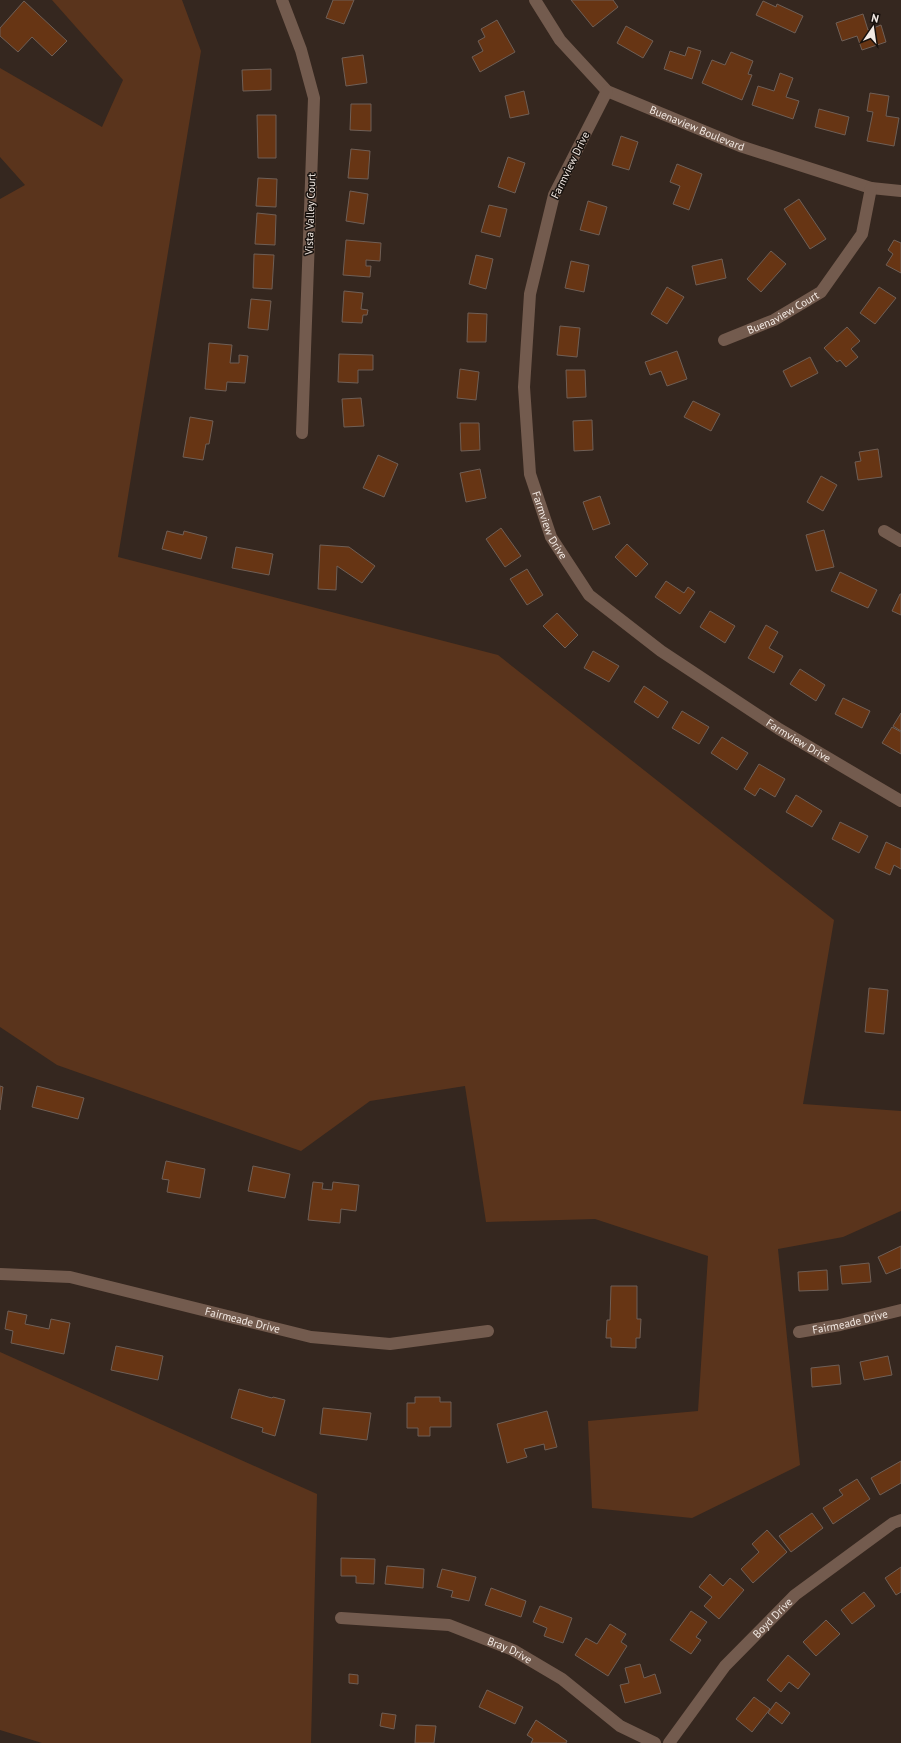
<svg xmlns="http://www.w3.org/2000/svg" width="901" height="1743" font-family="'PT Sans',sans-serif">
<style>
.green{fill:#5a341c}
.building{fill:#673514;stroke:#6f5f56}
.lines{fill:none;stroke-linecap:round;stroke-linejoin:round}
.minor{stroke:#735b4e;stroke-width:12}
.labels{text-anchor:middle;stroke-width:3;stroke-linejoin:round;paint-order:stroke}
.street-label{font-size:11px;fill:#f3eae4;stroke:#18120e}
</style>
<rect width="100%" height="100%" fill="#35271f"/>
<path class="green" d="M52,0H182L201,51L118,557L498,655L834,920L803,1104L901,1111V1211L843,1237L778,1249L800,1465L692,1518L592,1508L588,1421L698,1411L708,1256L595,1219L486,1222L465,1086L370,1101L301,1151L57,1065L0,1027V199L25,185L0,157V68L102,127L123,80Z
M0,1352L317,1494L311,1743H42L0,1730Z"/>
<path class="building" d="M333,0H354L344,24L326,18Z
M571,0H613L618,7L593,27Z
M24,1L67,41L52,56L32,37L18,52L0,36V28Z
M763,1L776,7L777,4L803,16L795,33L756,15Z
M863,14L868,30L881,25L886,42L862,50L857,36L842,41L836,23Z
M497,20L515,52L480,72L472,57L483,51L478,41L485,37L481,29Z
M626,26L653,41L643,58L617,43Z
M688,47L701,51L692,79L664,69L670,51L685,56Z
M731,52L753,61L748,74L752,75L742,100L702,83L712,60L725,65Z
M363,55L367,83L346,86L342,58Z
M271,69V90L243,91L242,70Z
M780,73L793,78L786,97L799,101L793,119L752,105L758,86L774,91Z
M524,91L529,114L510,118L505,96Z
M870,93L889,96L886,116L899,118L894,146L867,141L873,112L867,111Z
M351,104H371V131L350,130Z
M819,109L849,117L845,135L815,127Z
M257,115H276V158H258Z
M621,136L638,142L629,170L612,165Z
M351,149L370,151L368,179L348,178Z
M508,157L525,163L515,193L498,187Z
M677,164L702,174L689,210L673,204L680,186L670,182Z
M258,178L277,179L276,207L256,206Z
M350,191L368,194L364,224L346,221Z
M799,199L826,239L810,249L784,209Z
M588,201L607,207L599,235L580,230Z
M489,205L507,209L500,237L481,232Z
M257,213L276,215L275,245L255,244Z
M346,240L381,243L380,261L366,260V266H371L370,277L343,275Z
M894,240L901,243V273L886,265L893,254L888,250Z
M771,251L786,264L761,292L747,279Z
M254,254L274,255L272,289L253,288Z
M476,255L493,259L486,289L469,284Z
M722,259L726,278L696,285L692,266Z
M571,261L589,265L584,292L565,288Z
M667,287L684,297L667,324L651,314Z
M879,287L896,298L875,324L860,313Z
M344,291L363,293L361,309L368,310L367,315H363L362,323L342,322Z
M251,299L271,301L268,330L248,328Z
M468,313L487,314L486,342H467Z
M560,326L580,328L577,357L557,355Z
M847,327L860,341L851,349L858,357L846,367L840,360L837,362L824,348Z
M209,343L232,345L230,363H239V355L248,356L245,383L227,382L226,391L205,389Z
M677,351L687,379L667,386L661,371L650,375L645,362Z
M339,354L373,355V370H358V383L338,382Z
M810,357L818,373L791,387L783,371Z
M460,369L479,372L476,400L457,398Z
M566,370H585L586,397L567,398Z
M361,398L364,426L344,427L342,399Z
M693,401L720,414L711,431L684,417Z
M190,417L213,421L209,444H206L203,460L183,457Z
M592,420L593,450L574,451L573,421Z
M460,423H479L480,450L461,451Z
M878,449L882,477L858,480L855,462L861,461L859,452Z
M378,455L398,464L384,497L363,488Z
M480,469L486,498L466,502L460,473Z
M821,476L837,485L823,511L807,502Z
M600,496L610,524L593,530L583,502Z
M501,528L521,556L505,567L486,539Z
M824,530L834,567L816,571L806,535Z
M167,531L183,535L184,531L207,537L201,559L162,549Z
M627,544L648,564L636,577L615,557Z
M320,545L349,547L375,566L362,583L337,566L336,590L318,589Z
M236,547L273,554L269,575L232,568Z
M527,569L543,595L527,605L510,579Z
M840,572L877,590L868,608L831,591Z
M666,581L684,593L688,587L695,592L680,614L655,597Z
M900,594H901V615L892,611Z
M710,611L735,626L725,643L700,627Z
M557,613L578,635L565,648L543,626Z
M766,625L778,632L769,648L783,656L774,673L748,658Z
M593,651L619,666L609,682L584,668Z
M800,669L825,685L816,701L790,684Z
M644,686L668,702L658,718L634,702Z
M843,698L870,711L862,728L835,714Z
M682,711L709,727L699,744L672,728Z
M901,713V731L893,726Z
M892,727L901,732V754L882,743Z
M722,737L748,753L737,770L711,753Z
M759,764L785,779L775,797L760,788L755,796L744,789Z
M796,795L822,811L812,827L786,812Z
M840,822L868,836L859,853L832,839Z
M886,842L901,849V869L894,865L890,875L875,868Z
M869,988L888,990L884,1034L865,1032Z
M0,1086L3,1087L0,1110Z
M37,1086L84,1098L78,1119L32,1107Z
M166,1161L205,1169L200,1198L167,1192L169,1180L162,1179Z
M253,1166L290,1174L285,1198L248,1191Z
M313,1182L323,1183L322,1189L332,1190L333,1182L359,1185L356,1211L341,1209L340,1223L308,1220Z
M901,1246V1268L886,1274L878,1257Z
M869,1263L871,1282L842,1284L840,1266Z
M827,1270L828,1290L799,1291L798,1272Z
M611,1286H637V1319H641L640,1338H636V1348L611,1347V1338H606L607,1320H610Z
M8,1311L27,1315L25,1324L49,1329L51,1319L70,1323L64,1354L11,1343L13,1331L5,1329Z
M116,1346L163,1356L158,1380L111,1370Z
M888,1356L892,1375L864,1380L860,1362Z
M839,1365L841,1384L812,1387L811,1368Z
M239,1389L272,1398L273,1397L285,1400L275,1436L262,1432L263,1428L231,1418Z
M415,1397H440V1402H451V1427H430V1436H418V1428H407V1403H415Z
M323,1408L371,1413L367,1440L320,1434Z
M547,1411L557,1447L545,1450L544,1444L524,1449L527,1457L507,1463L497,1424Z
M901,1461V1483L880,1495L871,1478Z
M857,1479L870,1499L833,1524L823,1508L843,1495L839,1490Z
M812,1513L823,1528L791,1552L779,1536Z
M767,1530L787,1552L753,1583L741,1569L759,1552L752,1544Z
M341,1558L375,1559L374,1584L356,1583V1576H341Z
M387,1566L424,1569L423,1588L385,1584Z
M901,1567V1592L896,1595L885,1578Z
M442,1569L476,1577L469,1601L451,1597L453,1591L437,1587Z
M710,1574L723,1586L730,1578L744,1590L719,1619L704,1606L712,1597L699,1587Z
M491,1588L526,1601L521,1617L485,1605Z
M864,1592L875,1606L852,1624L841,1610Z
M540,1606L572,1618L563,1643L544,1636L547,1628L533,1622Z
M691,1611L707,1622L696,1637L701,1640L691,1654L670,1640Z
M826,1620L840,1634L816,1656L803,1642Z
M610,1624L626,1634L621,1642L627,1646L608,1676L575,1655L586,1638L597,1644Z
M788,1655L810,1674L798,1689L789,1682L781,1692L767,1680Z
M640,1664L644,1678L655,1674L661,1693L625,1703L620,1685L629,1683L625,1668Z
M349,1674L358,1675V1684L349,1683Z
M487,1690L523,1707L515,1724L479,1707Z
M754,1697L770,1709L752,1732L736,1719Z
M776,1702L790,1713L782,1724L768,1713Z
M382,1713L396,1715L394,1729L380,1726Z
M536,1720L567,1741L566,1743H531L533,1739L527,1735Z
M416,1725L436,1726L434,1743H415Z"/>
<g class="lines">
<g class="minor">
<path d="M282,0L301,50L314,98L302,433"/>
<path id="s1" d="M535,0L560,40L607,91L740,146L871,188L901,191"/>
<path id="s2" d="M607,91L554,195L530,294L524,387L530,474L551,537L589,595L661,651L779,729L901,801"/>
<path id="s3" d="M724,340L774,320L821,292L862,234L871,188"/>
<path d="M884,531L901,541"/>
<path id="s4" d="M0,1274L70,1277L311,1337L390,1344L488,1331"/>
<path id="s5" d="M799,1332L840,1325L901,1310"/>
<path id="s6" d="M341,1618L449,1625L513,1650L562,1679L620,1726L655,1743"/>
<path id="s7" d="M669,1743L725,1666L795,1595L893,1523L901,1520"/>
</g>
</g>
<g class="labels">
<g class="street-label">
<text dy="4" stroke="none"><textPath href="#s1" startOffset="214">Buenaview Boulevard</textPath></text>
<text transform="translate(570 165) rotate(-64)" y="4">Farmview Drive</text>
<text transform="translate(310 214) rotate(-88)" y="4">Vista Valley Court</text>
<text dy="4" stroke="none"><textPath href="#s3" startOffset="65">Buenaview Court</textPath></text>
<text dy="4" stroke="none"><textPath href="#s2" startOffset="454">Farmview Drive</textPath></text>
<text dy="4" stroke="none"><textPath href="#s2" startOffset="790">Farmview Drive</textPath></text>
<text dy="4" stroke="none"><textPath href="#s4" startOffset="248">Fairmeade Drive</textPath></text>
<text dy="4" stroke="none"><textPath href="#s5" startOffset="52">Fairmeade Drive</textPath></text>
<text dy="4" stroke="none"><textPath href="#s7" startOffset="163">Boyd Drive</textPath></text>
<text dy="4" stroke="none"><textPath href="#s6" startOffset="174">Bray Drive</textPath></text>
</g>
</g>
<g transform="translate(873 28) rotate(13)" stroke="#18120e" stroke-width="3" paint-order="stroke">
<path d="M0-3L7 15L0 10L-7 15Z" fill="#f3eae4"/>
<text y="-6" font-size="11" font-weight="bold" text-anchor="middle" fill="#f3eae4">N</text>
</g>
</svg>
